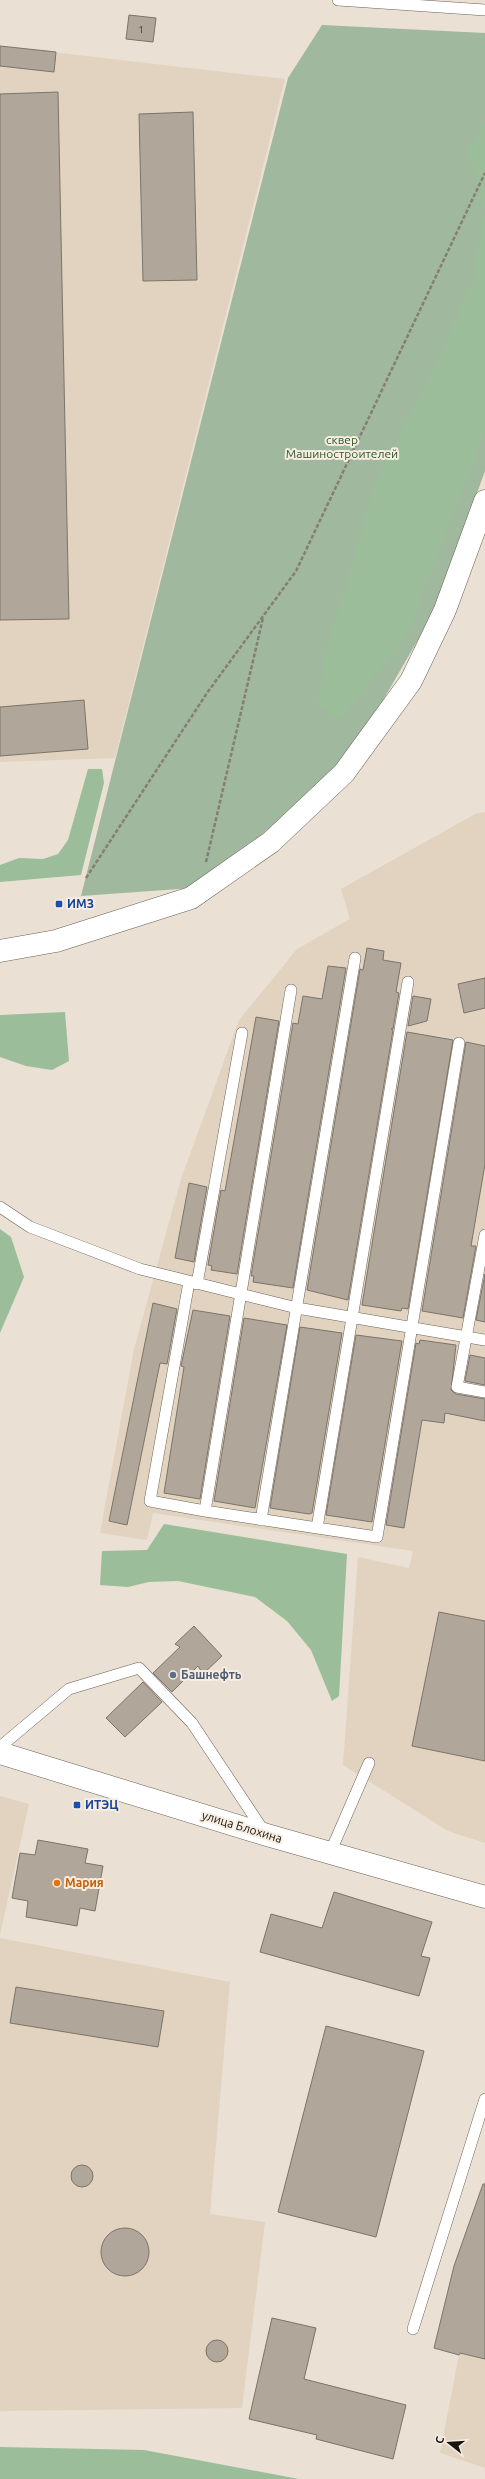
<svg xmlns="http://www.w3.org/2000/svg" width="485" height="2479" font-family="Ubuntu,sans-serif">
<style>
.built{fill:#e1d3c0}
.green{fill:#a0b89e}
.forest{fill:#9cbd99}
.building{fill:#b0a79a;stroke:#7c7468}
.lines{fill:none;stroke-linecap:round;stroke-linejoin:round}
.service-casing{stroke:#6b6257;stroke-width:12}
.tertiary-casing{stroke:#6b6257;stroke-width:23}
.secondary-casing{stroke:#6b6257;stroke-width:23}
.path{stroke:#857e75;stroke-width:2.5;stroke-dasharray:4 2;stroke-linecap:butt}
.service{stroke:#fff;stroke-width:11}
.tertiary{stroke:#fff;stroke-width:22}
.secondary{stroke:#fff;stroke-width:22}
.transit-dot{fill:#1a4fb4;stroke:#f7ede0;stroke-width:1.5}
.service-dot{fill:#5c6f8a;stroke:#f7ede0;stroke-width:1.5}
.food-dot{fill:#e8710a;stroke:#f7ede0;stroke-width:1.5}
.labels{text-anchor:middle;stroke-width:4;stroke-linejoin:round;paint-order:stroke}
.number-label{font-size:10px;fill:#3e3a32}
.park-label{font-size:12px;fill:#2a5727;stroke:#f7ede0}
.transit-label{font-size:12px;font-weight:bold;fill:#164399;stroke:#f7ede0;text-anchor:start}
.service-label{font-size:12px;font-weight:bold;fill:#4e5e75;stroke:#f7ede0;text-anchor:start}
.street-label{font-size:12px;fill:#181510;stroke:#f7ede0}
.food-label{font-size:12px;font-weight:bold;fill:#c56008;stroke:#f7ede0;text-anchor:start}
</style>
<rect width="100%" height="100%" fill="#eae0d3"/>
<path class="built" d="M0,46L285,79L115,758L0,762Z
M485,812V1843L448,1831L343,1765L358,1557L409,1568L413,1551L153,1513L147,1540L100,1533L134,1349L181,1179L239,1020L297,949L350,919L341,889L475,814Z
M0,1796L29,1804L0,1935Z
M0,1938L230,1982L210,2214L265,2222L242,2408L0,2411Z
M485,2271V2468L440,2453L459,2355Z"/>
<path class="green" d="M322,25L485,33V471L434,612L364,733L308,798L193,888L81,896L288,78Z"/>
<path class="forest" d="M485,123V208L467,151Z
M485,214V433L406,636L340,720L318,706L323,664L376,481L442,351L473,282Z
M88,769H102L104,783L81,875L0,882V865L19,858L43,859L58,854L68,840Z
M65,1012L69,1061L52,1070L26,1066L0,1057V1015Z
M0,1229L11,1237L24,1277L0,1333Z
M164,1524L347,1554L339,1696L332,1701L311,1650L287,1621L255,1597L178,1581L149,1582L128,1587L100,1585L102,1551L147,1550Z
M0,2447L144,2450L299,2479H0Z"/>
<path class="building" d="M129,15L156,18L153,42L126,39Z
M0,46L56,52L54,72L0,66Z
M58,92L69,619L0,620V94Z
M193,112L197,280L143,281L139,114Z
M84,700L88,749L0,756V707Z
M367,948L384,951L383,960L401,963L396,992L399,993L393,1029H391L393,1030L348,1300L307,1290L360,969L363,970Z
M328,966L346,968L293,1288L253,1282L254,1276H251L293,1023L298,1024L303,996L322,999Z
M485,978V1008L464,1013L458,984Z
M413,996L431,999L427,1021L408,1026Z
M256,1017L279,1021L237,1274L211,1270L212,1266L208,1265L221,1190L225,1191Z
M407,1032L453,1040L408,1309L402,1308L401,1311L362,1305Z
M466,1042L485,1046V1164L471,1246H476L463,1318L422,1311Z
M189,1183L207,1187L194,1262L175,1258Z
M485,1274V1322L476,1320Z
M153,1303L177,1309L167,1364L160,1363L127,1525L109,1521Z
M193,1310L230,1316L200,1499L164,1493L184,1367L181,1366Z
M244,1318L287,1325L255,1508L214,1501Z
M300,1327L342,1333L312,1513L309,1514L270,1508Z
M356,1335L402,1341L372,1522L326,1515Z
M420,1340L456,1345L451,1390L456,1394L485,1399V1421L445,1413L444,1423L422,1420L404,1528L386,1525L416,1343L419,1344Z
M470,1355L485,1358V1385L465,1381Z
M439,1612L485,1621V1761L412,1746Z
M194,1626L222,1656L203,1674L198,1666L172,1692L153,1673L180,1647L175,1644Z
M143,1682L162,1702L125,1737L106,1718Z
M38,1840L88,1849L85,1863L103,1866L95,1911L80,1908L77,1926L26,1917L28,1901L12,1898L20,1853L35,1855Z
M334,1892L432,1922L421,1956L430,1958L419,1996L260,1952L271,1914L322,1928Z
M16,1987L164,2011L158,2047L10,2023Z
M326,2026L424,2051L376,2237L278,2212Z
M71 2176a11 11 0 1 1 22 0a11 11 0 1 1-22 0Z
M483,2184H485V2359L460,2353L459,2355L434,2348L454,2266Z
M101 2252a24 24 0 1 1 48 0a24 24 0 1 1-48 0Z
M272,2318L316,2328L304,2379L406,2405L393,2459L316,2439L317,2435L249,2419Z
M206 2351a11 11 0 1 1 22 0a11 11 0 1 1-22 0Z"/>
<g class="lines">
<defs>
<path id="service" d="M338,0L485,10
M0,1207L30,1227L140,1269L297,1308L485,1340
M485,1235L457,1387L485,1392
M189,1282L150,1501L205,1511L291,990
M197,1284L242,1033
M205,1511L377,1537L459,1043
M261,1520L355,958
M317,1528L408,982
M0,1747L69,1689L139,1668L192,1723L265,1833
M330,1853L369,1763
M413,2329L485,2099"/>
<path id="tertiary" d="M0,1753L267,1835L485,1897"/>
<path id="secondary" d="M0,951L56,941L191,898L271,842L344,773L411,681L445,610L485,501"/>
</defs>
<use href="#service" class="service-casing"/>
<use href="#tertiary" class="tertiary-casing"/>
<use href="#secondary" class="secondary-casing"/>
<path class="path" d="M206,862L263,618
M86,878L207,693L296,571L485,173"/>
<use href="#service" class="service"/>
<use href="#tertiary" class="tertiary"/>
<use href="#secondary" class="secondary"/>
</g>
<g class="transit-dot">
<rect x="55" y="900" width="8" height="8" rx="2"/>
<rect x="73" y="1801" width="8" height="8" rx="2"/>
</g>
<circle class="service-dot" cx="173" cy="1675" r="4"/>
<circle class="food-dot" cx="57" cy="1883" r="4"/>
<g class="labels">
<g class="number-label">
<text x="141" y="33">1</text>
</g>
<g class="park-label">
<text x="342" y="444">сквер<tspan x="342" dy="14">Машиностроителей</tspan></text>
</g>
<g class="transit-label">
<text x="67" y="908">ИМЗ</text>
<text x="85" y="1809">ИТЭЦ</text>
</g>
<g class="service-label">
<text x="181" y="1679">Башнефть</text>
</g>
<g class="street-label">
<text transform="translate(242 1827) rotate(17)" y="4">улица Блохина</text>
</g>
<g class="food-label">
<text x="65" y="1887">Мария</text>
</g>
</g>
<g transform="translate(449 2443) rotate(287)" stroke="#f7ede0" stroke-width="3" paint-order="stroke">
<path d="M0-3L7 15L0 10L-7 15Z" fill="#181510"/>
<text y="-6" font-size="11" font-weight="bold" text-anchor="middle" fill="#181510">С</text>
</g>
</svg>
